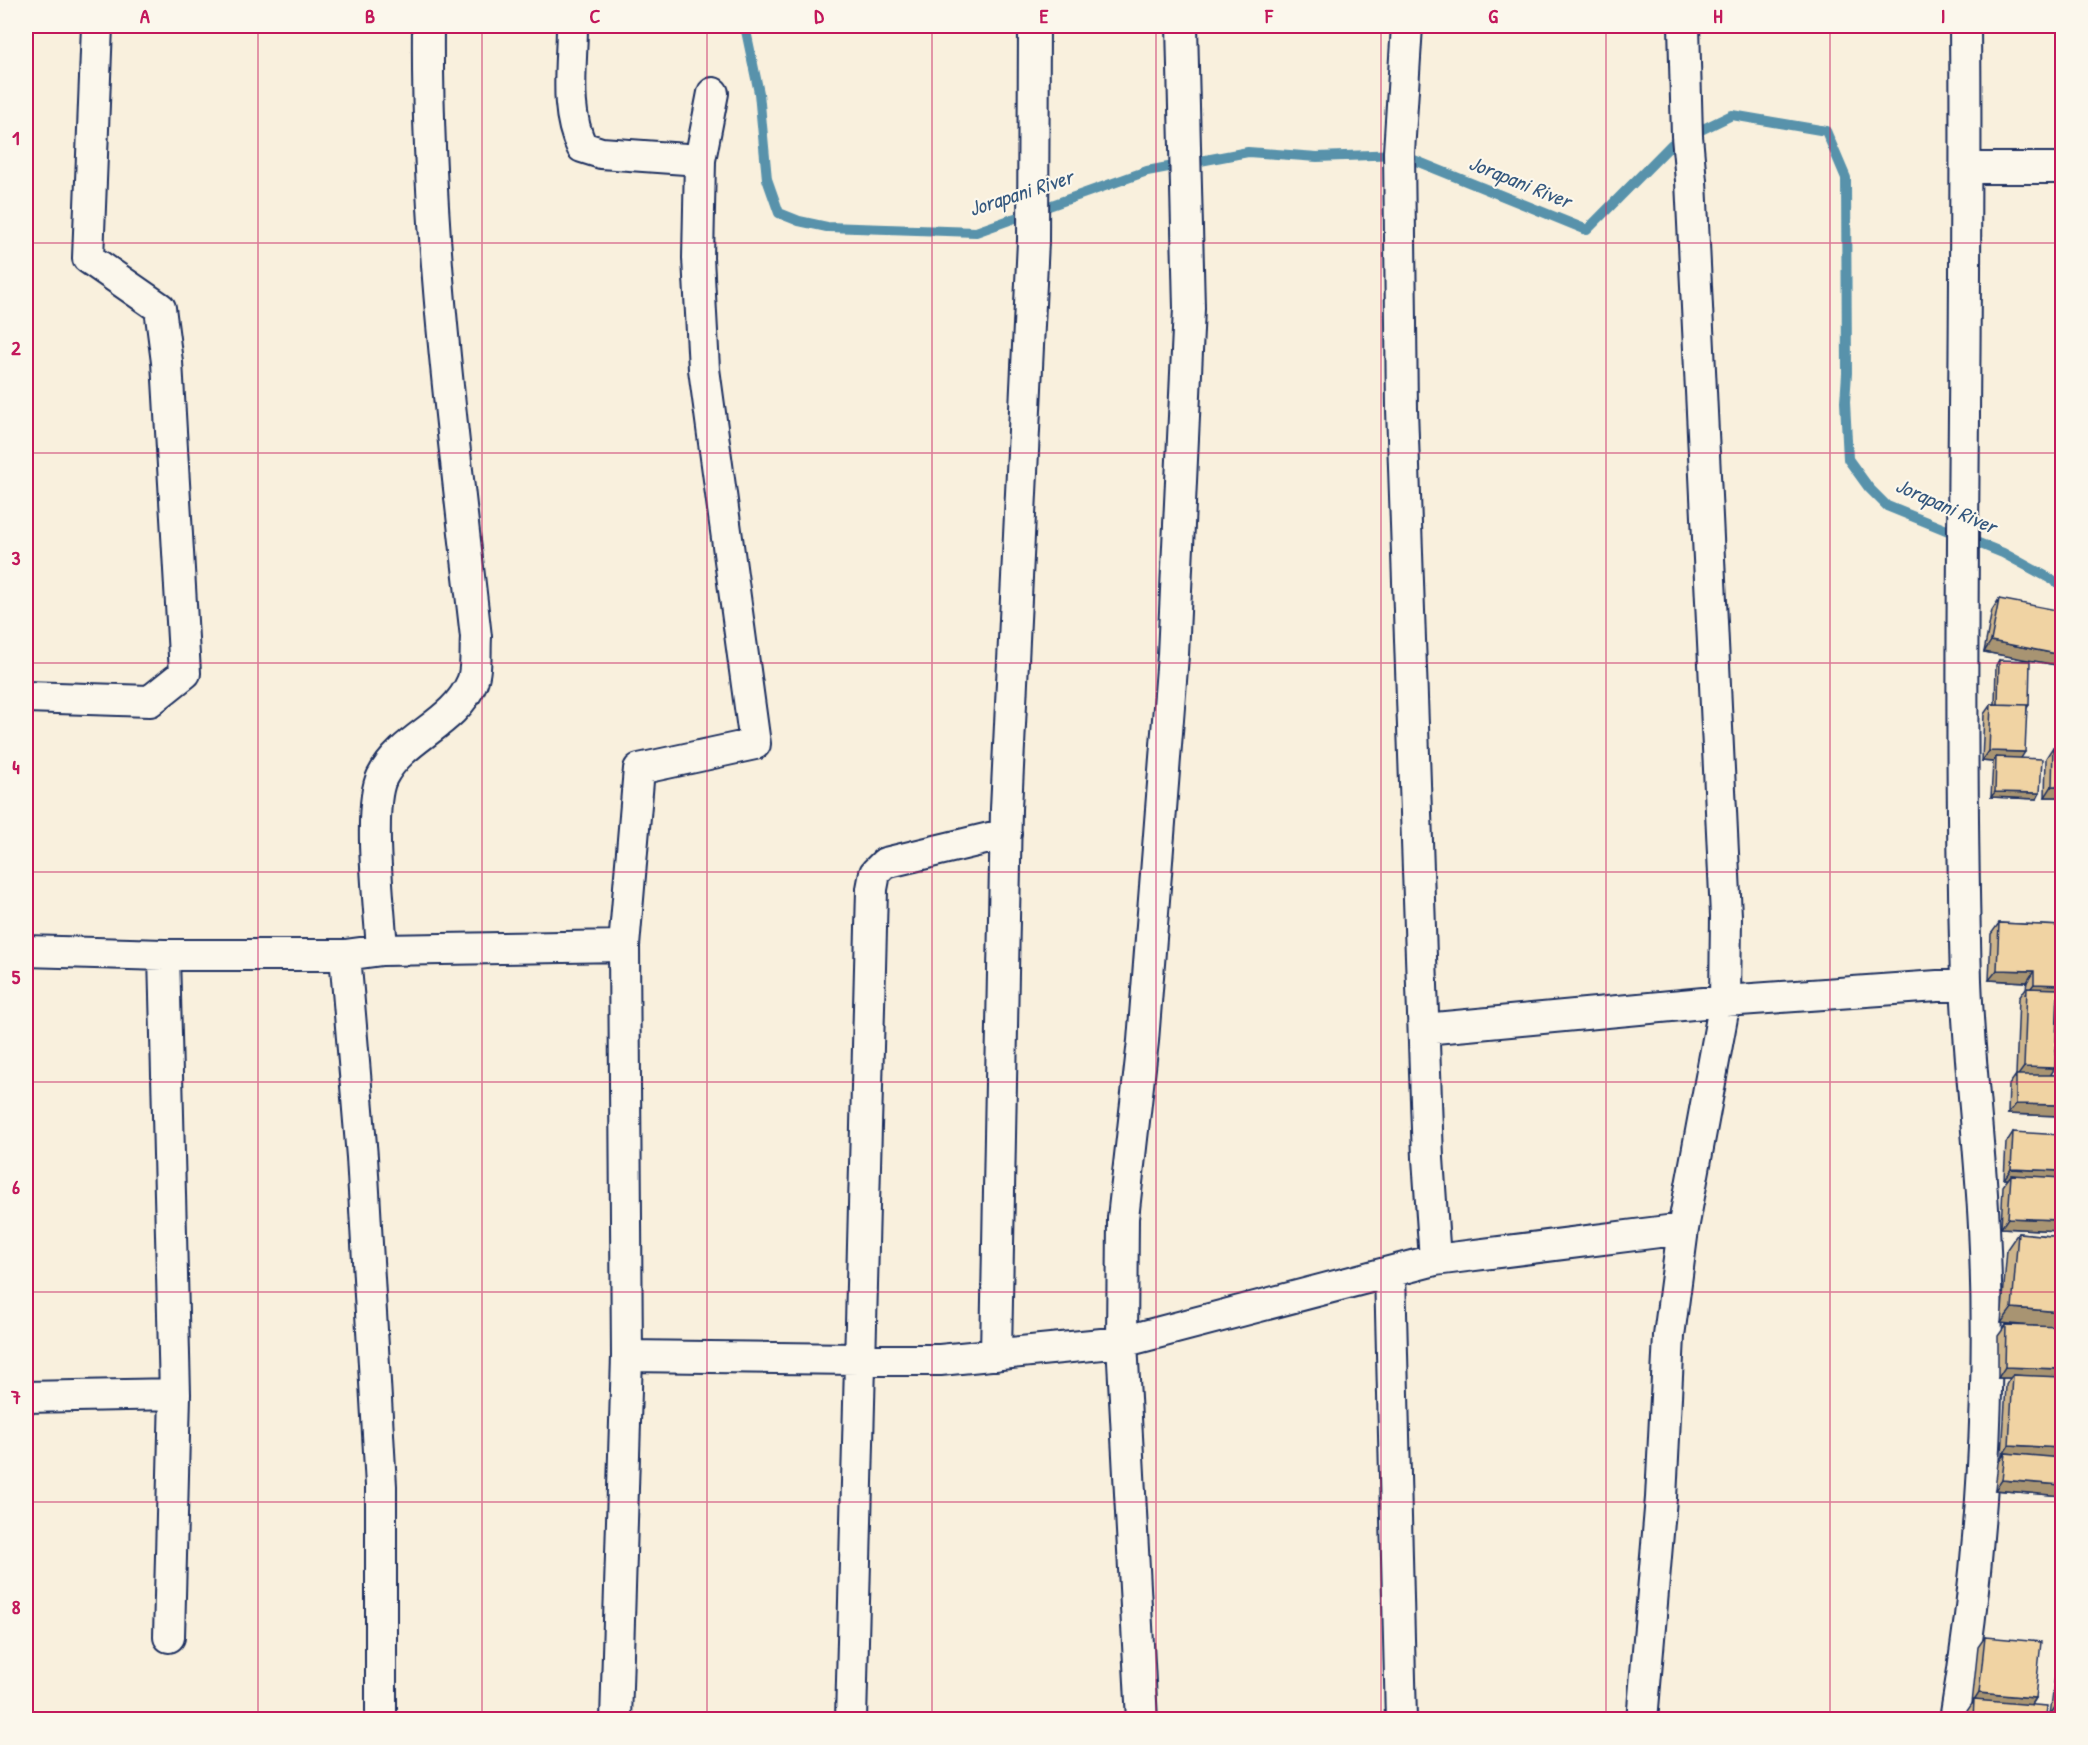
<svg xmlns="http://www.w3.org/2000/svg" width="2088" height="1745" font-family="'Patrick Hand',sans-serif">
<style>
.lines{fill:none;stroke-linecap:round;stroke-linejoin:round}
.stream{stroke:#5992ab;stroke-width:10}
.street-casing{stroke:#1b2f5e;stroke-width:34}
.street{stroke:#fbf7ec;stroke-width:30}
.wall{fill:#ceb58c;stroke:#1b2f5e;stroke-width:1.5}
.shaded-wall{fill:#a89472;stroke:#1b2f5e;stroke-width:1.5}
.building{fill:#f0d3a3;stroke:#1b2f5e;stroke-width:1.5}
.grid{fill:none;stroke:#c2185b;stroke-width:1.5;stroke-opacity:0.55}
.labels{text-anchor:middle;stroke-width:4.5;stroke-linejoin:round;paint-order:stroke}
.water-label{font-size:21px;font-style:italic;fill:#35587e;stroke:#fbf7ec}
.neatline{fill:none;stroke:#c2185b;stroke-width:2}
.grid-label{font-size:20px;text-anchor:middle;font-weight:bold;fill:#c2185b}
</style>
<rect width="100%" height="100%" fill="#f9f0dd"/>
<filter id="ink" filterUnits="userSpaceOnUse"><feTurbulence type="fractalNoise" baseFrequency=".0167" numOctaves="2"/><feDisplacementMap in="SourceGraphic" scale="12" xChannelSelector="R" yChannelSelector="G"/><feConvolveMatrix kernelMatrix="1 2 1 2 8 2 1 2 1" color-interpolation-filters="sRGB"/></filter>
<g filter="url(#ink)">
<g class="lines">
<path class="stream" d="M745,26L759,93L767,179L779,213L799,221L827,227L976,232L1147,171L1248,152L1317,157L1399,154L1587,230L1672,144L1732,115L1826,131L1846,178L1847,373L1845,402L1848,459L1869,488L1887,506L2003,553L2062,585"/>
<defs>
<path id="street" d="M572,26C572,65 564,111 582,147L601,153L700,160L698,258L704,369L755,744L639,769L624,946L627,1356L616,1720
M1407,26L1399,152L1402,409L1428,1158L1435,1260
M700,160L713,93
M1966,168H2062
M26,697L150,701L185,673L167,362L160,308L88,258L97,26
M382,950C380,911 367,808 382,777C403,736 454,725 472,682C477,670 475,650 476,637C453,434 426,230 428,26
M26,951L164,955H345L382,950L624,946
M164,955L175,1394L169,1637
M345,955L362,1157L381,1486V1720
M1424,1029L1725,1001L1966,984
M1390,1272L1401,1720
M996,1355L1006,809L1033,241L1034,26
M627,1356L940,1360L1122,1342L1435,1260L1683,1229
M26,1397L175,1394
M851,1720L872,889L875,873L885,863L1006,834
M1142,1720L1122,1342L1123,1218L1143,1041L1173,655L1189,308L1182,26
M1642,1720L1661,1498L1669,1336L1683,1229L1725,1001L1726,916L1691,181L1687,136L1684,26
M1955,1720C1982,1563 1992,1385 1984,1227C1980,1145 1969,1062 1966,980C1957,662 1968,344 1965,26"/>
</defs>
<use href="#street" class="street-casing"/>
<use href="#street" class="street"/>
</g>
<path class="wall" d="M1999,599L2062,666L1984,652L1992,610Z
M1999,660L2029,705L2027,708L2021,758L2037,799L1991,797L1993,762L1982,761L1984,714L1991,704H1995L1996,665Z
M2053,747H2062V797H2045L2046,758Z
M2062,883V996L2058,995L2055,1068L2050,1075H2057L2058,1040L2062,1034V1116L2008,1114L2009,1085L2016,1075L2019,998L2026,988L2027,982L1989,980L1991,934L1999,923L2060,926V887Z
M2013,1132L2062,1231L2001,1228L2003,1186L2008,1179H2004L2006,1143Z
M2018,1233L2062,1237V1496L1995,1490L1998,1463L2003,1456H2002L2006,1385L2010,1378H1998V1336L2006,1325L2034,1326L2001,1323L2007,1249Z
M1985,1637L2035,1698L2031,1705L2046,1719H1966L1967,1711L1972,1704L1978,1647Z
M2062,1666V1716L2050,1715L2055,1676Z"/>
<path class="shaded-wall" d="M1991,641L2062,655V666L1984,652Z
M1989,751L2025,752L2018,763L1996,757L1993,762L1982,761Z
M2052,786H2062V797H2045Z
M1995,792L2040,793L2037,799L1991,797Z
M1997,970L2034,971L2027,982L1989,980Z
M2034,984L2062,985V996L2026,994Z
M2024,1067L2055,1068L2048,1079L2016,1078Z
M2016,1104L2062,1105V1116L2008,1114Z
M2011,1169L2062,1171V1182L2011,1175L2008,1179H2004Z
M2008,1218L2062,1220V1231L2001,1228Z
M2012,1308L2062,1312V1329L2001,1323Z
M2005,1367L2062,1369V1379L2013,1375L2010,1378H1998Z
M2009,1445L2062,1448V1459L2005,1453L2003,1456H2002Z
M2002,1480L2062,1485V1496L1995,1490Z
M1979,1693L2035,1698L2028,1709L1974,1700L1972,1704Z
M2057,1704L2062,1705V1716L2050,1715Z"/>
<path class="building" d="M1999,599L2062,611V655L1991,641Z
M1999,660L2030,661L2029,705L1998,704Z
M1991,704L2027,705L2025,752L1989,751Z
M2053,747H2062V786H2052Z
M1996,757L2042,759L2040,793L1995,792Z
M1999,923L2062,926V985L2034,984V971L1997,970Z
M2027,988L2058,989L2055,1068L2024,1067Z
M2062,1034V1074H2061Z
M2016,1075H2062V1105L2016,1104Z
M2013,1132L2062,1135V1171L2011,1169Z
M2011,1175L2062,1178V1220L2008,1218Z
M2018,1233L2062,1237V1312L2012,1308Z
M2006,1325L2062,1327V1369L2005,1367Z
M2013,1375L2062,1377V1448L2009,1445Z
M2005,1453L2062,1458V1485L2002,1480Z
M1985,1637L2041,1642L2035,1698L1979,1693Z
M2062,1666V1705L2057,1704Z
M1974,1700L2047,1706L2046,1719H1973Z"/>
</g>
<path class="grid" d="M258,26V1720M482,26V1720M707,26V1720M932,26V1720M1156,26V1720M1381,26V1720M1606,26V1720M1830,26V1720M26,243H2062M26,453H2062M26,663H2062M26,872H2062M26,1082H2062M26,1292H2062M26,1502H2062"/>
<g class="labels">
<g class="water-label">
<text transform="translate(1520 182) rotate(22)" y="7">Jorapani River</text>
<text transform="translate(1021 193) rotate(-18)" y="7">Jorapani River</text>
<text transform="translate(1946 506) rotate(24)" y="7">Jorapani River</text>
</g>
</g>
<rect width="2088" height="1745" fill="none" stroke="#fbf7ec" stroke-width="66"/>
<rect x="33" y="33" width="2022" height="1679" class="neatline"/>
<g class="grid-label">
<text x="145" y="23">A</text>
<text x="370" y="23">B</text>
<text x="595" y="23">C</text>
<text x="819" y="23">D</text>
<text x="1044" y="23">E</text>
<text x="1269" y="23">F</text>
<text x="1493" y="23">G</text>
<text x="1718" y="23">H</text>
<text x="1943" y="23">I</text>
<text x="16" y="145">1</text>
<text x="16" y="355">2</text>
<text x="16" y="565">3</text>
<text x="16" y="774">4</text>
<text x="16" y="984">5</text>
<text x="16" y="1194">6</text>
<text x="16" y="1404">7</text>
<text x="16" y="1614">8</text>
</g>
</svg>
